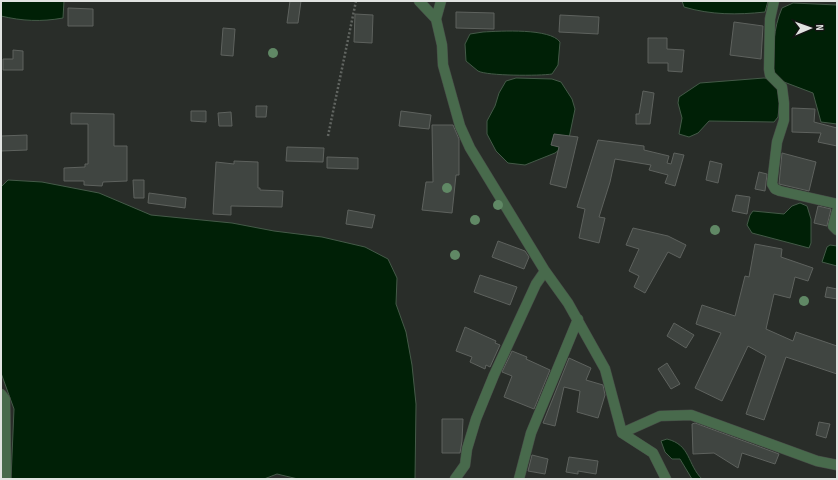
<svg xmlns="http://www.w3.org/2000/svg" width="838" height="480" font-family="'Sofia Sans Condensed',sans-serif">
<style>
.water{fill:#002006;stroke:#445a48}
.building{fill:#404541;stroke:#5e625e}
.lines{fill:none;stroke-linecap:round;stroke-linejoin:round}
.minor-casing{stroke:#464a46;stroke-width:11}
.path{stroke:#616561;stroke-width:2.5;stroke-dasharray:2 2;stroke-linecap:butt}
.minor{stroke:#486a4c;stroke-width:10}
.tree{fill:#608865}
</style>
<rect width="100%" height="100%" fill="#292d29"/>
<path class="water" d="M1,1H64L63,18C41,22 22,21 1,16Z
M682,1H768L765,12C737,15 711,15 684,7Z
M793,3L837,5V124L821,122L813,93L784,82L773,72C773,50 773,29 782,8Z
M483,32C501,31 550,28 560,42L558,65L552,74C540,76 487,76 478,71C474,68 470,64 466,61L465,44L470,34Z
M516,78L552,79L561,82L572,99L575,109L568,143L555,153L525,165L508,163L496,151L487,134V121L495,106L499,93L506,81Z
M764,78L772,79L781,89L778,117L774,122L709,121L698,133L689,137L679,134L682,118L678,103L679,97L700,83Z
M8,180L42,182L99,193L151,215L232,223L274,231L322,237L365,247L388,259L397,278L396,304L406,332L412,365L416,404L415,479H298L277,474L264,479H11L14,409L1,373V187Z
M800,203L807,206L811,219V243L809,248L752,233L747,225L750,215L753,211L784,214L792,206Z
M830,245L837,246V266L822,262L827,247Z
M667,439C691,445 687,464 702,479H692L680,459H672L665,452L661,441Z"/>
<path class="building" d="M290,1H301L298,23H287Z
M68,8L93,9V26H68Z
M456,12L494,13V29L456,28Z
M355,14L373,15L372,43L354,42Z
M560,15L599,17L598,34L559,32Z
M734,22L763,26L761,59L730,55Z
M223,28L235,29L233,56L221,55Z
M648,38H667V49L684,50L682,72L668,71V63H648Z
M13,50L23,51V70H3V59H13Z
M643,91L654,93L650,124H636V114H639Z
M256,106H267L266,117H256Z
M792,108L815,109L814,122L837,128V146L818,142L821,133L792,132Z
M191,111H206V122L191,121Z
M401,111L431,115L429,129L399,126Z
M231,112L232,126H219L218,113Z
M71,113L114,114V146H127V181L103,182L102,186L84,185V181H64V168L85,167V164H88V124H71Z
M432,125H453L459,139V175H456L452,213L422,210L426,182H433Z
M554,134L578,137L566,188L550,184L559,147L551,145Z
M27,135V150L1,151V136Z
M598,140L644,146V150L669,156L667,163L671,164L674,153L684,155L675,186L665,183L668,175L649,170L651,165L615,159L610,182L599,217L605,218L599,243L579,238L585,209L577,207Z
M287,147L324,148L323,162L286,161Z
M782,153L816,162L809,191L779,184Z
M327,157L358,158V169L327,168Z
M234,161L258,162V188H260V190L283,191L282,207L231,206V215L213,214L216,162L234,164Z
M710,161L722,164L718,183L706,180Z
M759,172L767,174L765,191L755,189Z
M133,180H144V198H134Z
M149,193L186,198L185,208L148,203Z
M736,195L750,197L747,214L732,211Z
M818,206L831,209L827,226L814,223Z
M348,210L375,215L372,228L346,224Z
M633,228L668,236L686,245L680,258L668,252L645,293L634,287L639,276L629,271L639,249L626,245Z
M498,241L525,251L529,257L524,269L492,257Z
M755,244L782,249L781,257L813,268L808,281L795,277L790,298L774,294L766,329L793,341L796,332L837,346V374L786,357L764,420L746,414L766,356L748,346L722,401L695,388L721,333L696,324L702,305L735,316L745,276L749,277Z
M480,275L517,287L510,305L474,292Z
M827,287L837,289V299L825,297Z
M674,323L694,335L686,348L667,336Z
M465,327L496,341L495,343L500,345L490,367L486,365L485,369L470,362L472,357L456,351Z
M512,351L527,357L526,359L550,370L534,409L504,397L512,376L502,372Z
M569,358L591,368L586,380L603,385L605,395L598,418L577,412L580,391L564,387L555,426L543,423Z
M667,363L680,384L671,389L658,369Z
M442,419H463L462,441L460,453H442Z
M819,422L830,424L826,438L816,435Z
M695,423L779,454L775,464L742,453L738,468L714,453L693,454L692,424Z
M532,455L548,459L545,474L528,471Z
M569,457L598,461L596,474L578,471V474L566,472Z"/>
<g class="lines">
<defs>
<path id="minor" d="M419,1L436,19
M441,1L436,19L442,45L443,65L460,126L470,148L545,271L568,303L605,369L622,433L653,453L666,479
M774,1L770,19L769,69L770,75L782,87L784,103V120L777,142L772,184L775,189L780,191L837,204
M837,211L833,226L837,230
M1,394L5,399L6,479
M622,433L660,416L691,415L817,461L837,465
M455,479L465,465L467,449L476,419L494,375L536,284L545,271
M519,479L531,433L578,319"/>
</defs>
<use href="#minor" class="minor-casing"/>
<path class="path" d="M328,136L356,1"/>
<use href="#minor" class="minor"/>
</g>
<g class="tree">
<circle cx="273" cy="53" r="5"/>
<circle cx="447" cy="188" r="5"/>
<circle cx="498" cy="205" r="5"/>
<circle cx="475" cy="220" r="5"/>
<circle cx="715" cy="230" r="5"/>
<circle cx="455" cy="255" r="5"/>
<circle cx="804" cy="301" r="5"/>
</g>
<rect width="838" height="480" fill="none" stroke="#e1e3e1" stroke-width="4"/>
<g transform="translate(810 28) rotate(88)" stroke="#131513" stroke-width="3" paint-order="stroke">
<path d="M0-3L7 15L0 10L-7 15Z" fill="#e1e3e1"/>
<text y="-6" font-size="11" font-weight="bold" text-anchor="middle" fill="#e1e3e1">N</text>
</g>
</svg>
